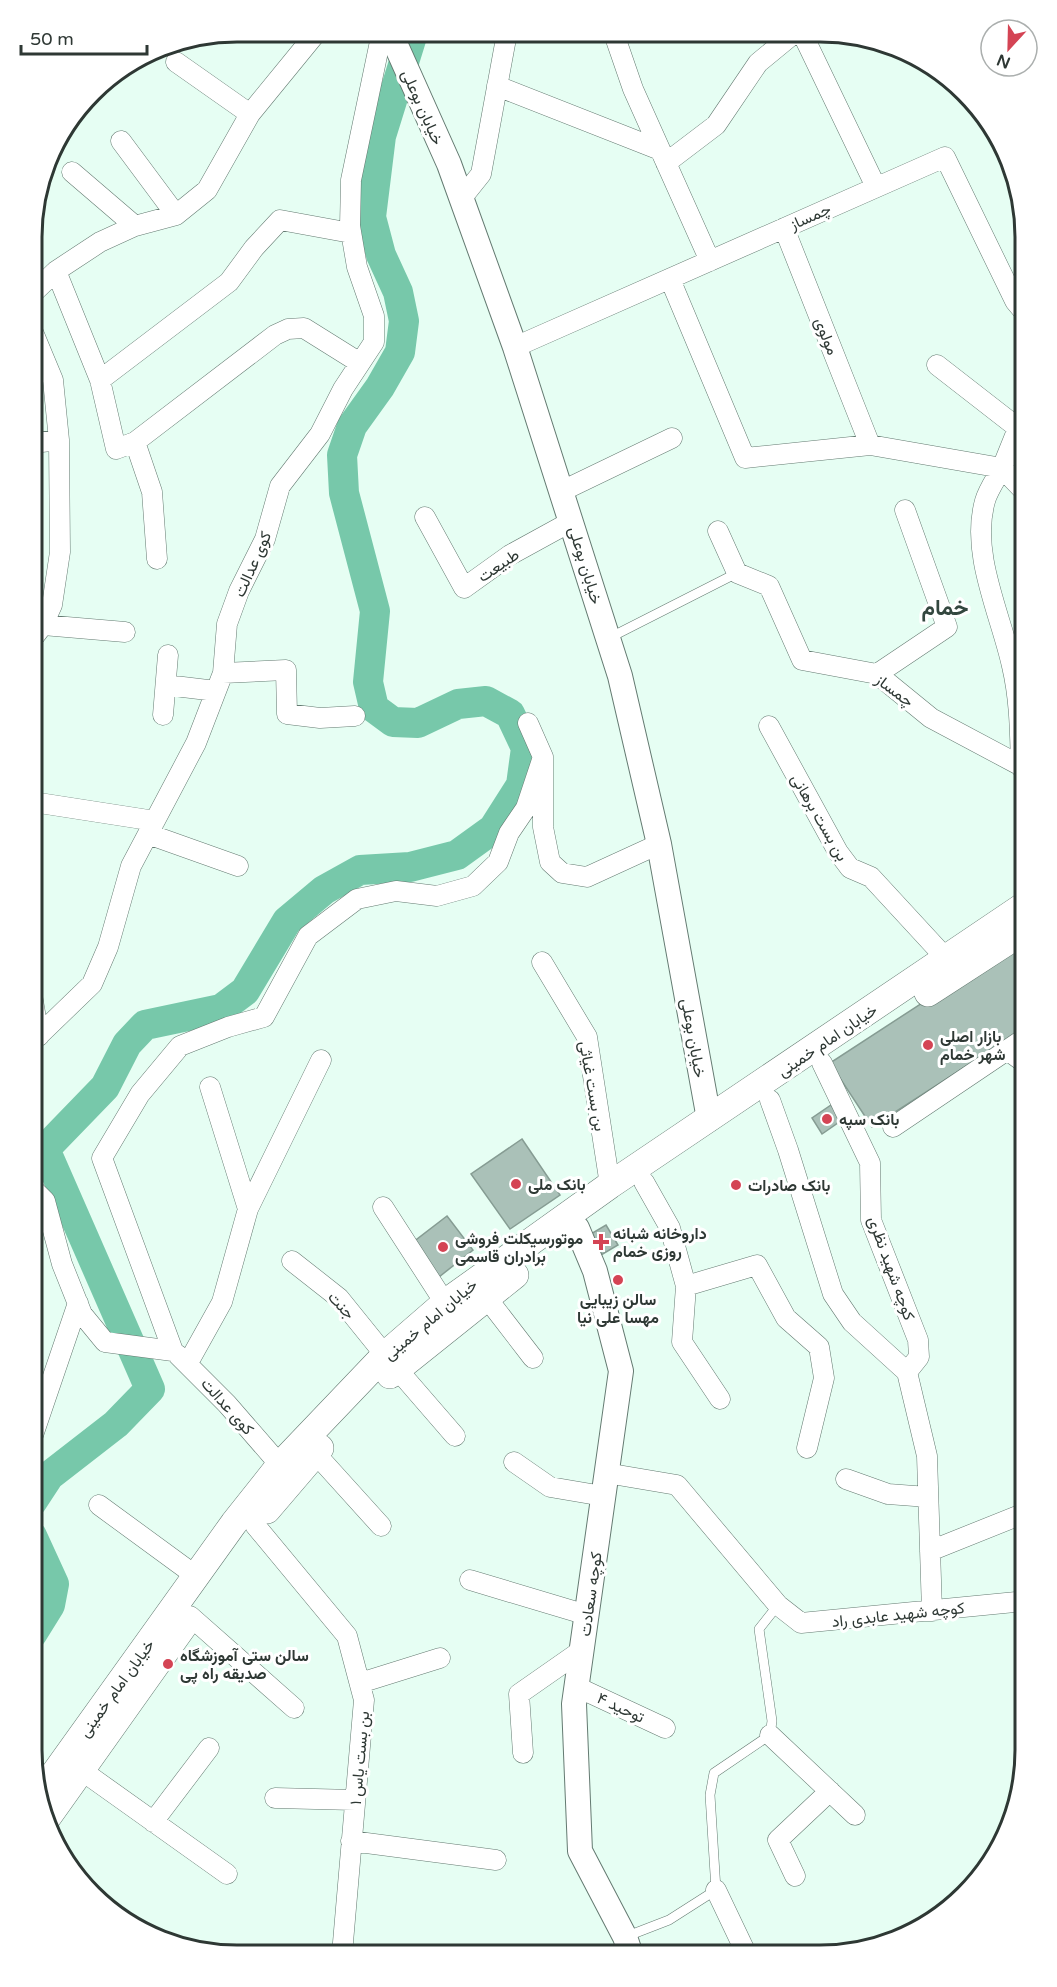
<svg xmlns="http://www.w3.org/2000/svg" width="1057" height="1987" font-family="'Varela Round',Vazirmatn,sans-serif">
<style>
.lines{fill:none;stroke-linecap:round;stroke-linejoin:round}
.river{stroke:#77c8aa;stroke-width:30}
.building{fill:#aac1b8;stroke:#869c93;stroke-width:1.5}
.service-casing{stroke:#647a71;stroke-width:10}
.minor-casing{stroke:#647a71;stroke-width:21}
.tertiary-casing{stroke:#647a71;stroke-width:26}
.secondary-casing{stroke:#647a71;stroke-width:28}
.service{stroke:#fff;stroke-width:9}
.minor{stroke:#fff;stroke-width:20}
.tertiary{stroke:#fff;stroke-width:24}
.secondary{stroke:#fff;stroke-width:27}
.poi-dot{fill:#d44454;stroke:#fff;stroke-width:2}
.labels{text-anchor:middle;stroke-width:6;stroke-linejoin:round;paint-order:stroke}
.street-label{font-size:16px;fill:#2e3834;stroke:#fff}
.poi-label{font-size:16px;font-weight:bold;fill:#2e3834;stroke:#fff;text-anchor:start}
.district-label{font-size:22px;font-weight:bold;fill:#33473f;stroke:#fff}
.rim{fill:none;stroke:#2e3834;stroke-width:3}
</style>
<rect width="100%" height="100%" fill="#e6fef3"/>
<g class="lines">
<path class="river" d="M32,1502L49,1476L116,1424L150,1389L45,1149L105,1087L127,1044L145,1025L221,1009L245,991L287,921L324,890L360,870L410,867L457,855L493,829L521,785L526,748L510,714L486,701L458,704L418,723L393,722L374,708L368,682L375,611L344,493L342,455L352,426L380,387L400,352L404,321L398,292L381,255L371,217L381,136L413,33
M32,1634L50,1605L54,1584L32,1536"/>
</g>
<path class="building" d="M1025,936V1028L872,1127L830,1063Z
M831,1105L842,1120L822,1134L812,1118Z
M522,1139L560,1195L510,1229L471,1174Z
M447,1216L473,1250L439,1277L412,1243Z
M606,1225L618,1245L596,1258L584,1238Z"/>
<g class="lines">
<defs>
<path id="service" d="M609,638L737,573
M625,1937L669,1920L716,1890L710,1795L714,1773L770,1735L772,1721L759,1629L778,1605"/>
<path id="minor" d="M614,34L633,89L710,261
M803,35L876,187
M176,62L250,114
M497,86L660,150
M121,141L176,215
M666,163L716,125L758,63L792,35
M72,172L135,226
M461,199L481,174L507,33
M784,228L870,445
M56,271L100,380L116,449L135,442L275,335L288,329L304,328L360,363
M670,279L745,458L870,445L1002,468C996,479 988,490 985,501C970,554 1001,615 1012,666C1020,700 1020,733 1021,767
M33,293L56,271L100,242L135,226L176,215L207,190L250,114L317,32
M515,347L945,157L1015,301L1025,313
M937,365L1018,428
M100,380L229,282L254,248L280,220L351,233
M135,442L152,492L157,559
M33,443L59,440
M562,491L672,438
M1025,492L1002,468L1025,411
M425,517L464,588L510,555L572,521
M718,531L737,573L769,586L802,660L877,674L931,718L1025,768
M43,625L125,632
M33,638L43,625L52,605L60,552L59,440L53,380L33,332
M223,673L286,670L287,714L320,718L355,716
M877,674L947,627L905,510
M166,685L216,691
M163,715L168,655
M528,723L543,757V827L550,862L562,873L587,877L659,844
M769,726L838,852L850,868L871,877L954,967
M33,802L155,821
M148,834L238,866
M542,962L587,1037L610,1185
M32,995L39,1036
M32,1042L92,984L108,947L131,866L196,743L223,673L227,624L239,591L265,539L280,486L320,434L343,389L374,342V316L357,267L350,226L351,180L382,32
M1007,1050L1025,1063
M822,1063L870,1163L871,1220L918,1340L919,1357L907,1372
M210,1087L248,1209
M770,1100L788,1150L833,1294L852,1322L907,1372
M893,1127L1025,1038
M644,1182L670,1228L686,1286L757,1265L786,1318L819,1347L824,1378L807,1448
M32,1188L45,1201L62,1264L82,1314L105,1342L173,1351
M383,1207L445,1303
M292,1261L339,1298L385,1355
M686,1286L682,1342L720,1399
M486,1297L533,1358
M173,1351L102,1158L140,1094L180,1046L228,1027L264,1017L308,936L357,899L396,891L437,896L473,886L498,862L509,833L526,808L543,757
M178,1355L227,1404L280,1465
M188,1363L222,1302L248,1209L321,1060
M397,1369L455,1436
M907,1372L927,1456L932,1611
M32,1438L78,1303
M315,1453L381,1526
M514,1462L550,1487L603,1496
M606,1473L677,1485L778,1605L801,1623L1025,1601
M846,1479L888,1494L928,1497
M99,1505L196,1576
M255,1525L347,1636L364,1700L342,1954
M930,1551L1025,1513
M470,1580L587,1615
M32,1609V1580
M190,1616L294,1708
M360,1683L440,1658
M577,1687L665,1728
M770,1735L855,1815
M523,1753L519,1694L582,1650
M81,1770L227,1874
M275,1798L355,1800
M153,1822L209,1748
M351,1841L496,1860
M795,1876L778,1840L830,1791
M716,1890L747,1955"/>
<path id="tertiary" d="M390,32L449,164L515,347L620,676L659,844L709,1119
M577,1228L595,1271L621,1371L574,1704L580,1851L625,1937L631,1955"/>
<path id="secondary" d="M928,993L1025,930
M390,1375L515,1275
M267,1510L320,1448
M39,1795L234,1523L280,1465L385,1355L445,1303L610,1185L1025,905
M45,1821L185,1624"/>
</defs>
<use href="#service" class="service-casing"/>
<use href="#minor" class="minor-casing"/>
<use href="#tertiary" class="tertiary-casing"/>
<use href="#secondary" class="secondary-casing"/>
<use href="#service" class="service"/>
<use href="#minor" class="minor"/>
<use href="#tertiary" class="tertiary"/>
<use href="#secondary" class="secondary"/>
</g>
<g class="poi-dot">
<circle cx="928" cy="1045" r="6"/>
<circle cx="827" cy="1119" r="6"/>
<circle cx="516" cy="1184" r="6"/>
<circle cx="736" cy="1185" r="6"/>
<path d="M598 1233h6v6h6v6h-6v6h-6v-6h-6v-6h6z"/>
<circle cx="443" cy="1247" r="6"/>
<circle cx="618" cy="1280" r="6"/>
<circle cx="168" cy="1664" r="6"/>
</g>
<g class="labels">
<g class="street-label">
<text transform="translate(423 107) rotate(66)" y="6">خیابان بوعلی</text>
<text transform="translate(810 216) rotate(-24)" y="6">چمساز</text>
<text transform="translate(827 336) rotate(68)" y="6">مولوی</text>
<text transform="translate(252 564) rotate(-66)" y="6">کوی عدالت</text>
<text transform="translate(498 565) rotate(-34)" y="6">طبيعت</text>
<text transform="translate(586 565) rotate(73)" y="6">خیابان بوعلی</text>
<text transform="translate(895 690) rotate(37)" y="6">چمساز</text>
<text transform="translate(820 817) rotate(60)" y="6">بن بست برهانی</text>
<text transform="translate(694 1038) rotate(80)" y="6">خیابان بوعلی</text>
<text transform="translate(827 1040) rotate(-34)" y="6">خیابان امام خمینی</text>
<text transform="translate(593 1086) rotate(80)" y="6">بن بست غیاثی</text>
<text transform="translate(892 1268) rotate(70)" y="6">کوچه شهید نظری</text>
<text transform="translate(342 1305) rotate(47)" y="6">جنت</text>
<text transform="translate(430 1319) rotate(-40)" y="6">خیابان امام خمینی</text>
<text transform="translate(228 1406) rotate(48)" y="6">کوی عدالت</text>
<text transform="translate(590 1594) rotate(-82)" y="6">کوچه سعادت</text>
<text transform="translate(898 1614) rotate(-6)" y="6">کوچه شهید عابدی راد</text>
<text transform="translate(116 1688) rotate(-54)" y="6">خیابان امام خمینی</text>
<text transform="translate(621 1707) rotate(25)" y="6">توحید ۴</text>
<text transform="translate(359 1758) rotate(-85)" y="6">بن بست یاس ۱</text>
</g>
<g class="poi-label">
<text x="940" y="1042">بازار اصلی<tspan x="940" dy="18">شهر خمام</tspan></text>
<text x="839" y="1125">بانک سپه</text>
<text x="528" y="1190">بانک ملی</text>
<text x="748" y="1191">بانک صادرات</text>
<text x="613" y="1239">داروخانه شبانه<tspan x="613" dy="18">روزی خمام</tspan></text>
<text x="455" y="1244">موتورسیکلت فروشی<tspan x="455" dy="18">برادران قاسمی</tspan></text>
<text x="618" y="1305" text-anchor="middle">سالن زیبایی<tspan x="618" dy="18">مهسا علی نیا</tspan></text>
<text x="180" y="1661">سالن ستی آموزشگاه<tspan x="180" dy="18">صدیقه راه پی</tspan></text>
</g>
<g class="district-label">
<text x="945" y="615">خمام</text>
</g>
</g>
<path d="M0 0H1057V1987H0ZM237 42H820A195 195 0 0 1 1015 237V1750A195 195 0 0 1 820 1945H237A195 195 0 0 1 42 1750V237A195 195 0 0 1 237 42Z" fill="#fff" fill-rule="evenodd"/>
<path class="rim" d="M237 42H820A195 195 0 0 1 1015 237V1750A195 195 0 0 1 820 1945H237A195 195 0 0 1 42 1750V237A195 195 0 0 1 237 42Z"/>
<g transform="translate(1009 48) rotate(202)"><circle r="28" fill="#ffffff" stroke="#abafae" stroke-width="1.5"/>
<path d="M0-4.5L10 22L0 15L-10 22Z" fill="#d44454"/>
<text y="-9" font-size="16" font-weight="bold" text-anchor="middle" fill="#2e3834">N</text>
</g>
<path d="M21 45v9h126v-9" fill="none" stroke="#2e3834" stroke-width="3"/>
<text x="30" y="45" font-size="18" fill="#2e3834" stroke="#ffffff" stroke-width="4.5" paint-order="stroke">50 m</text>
</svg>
